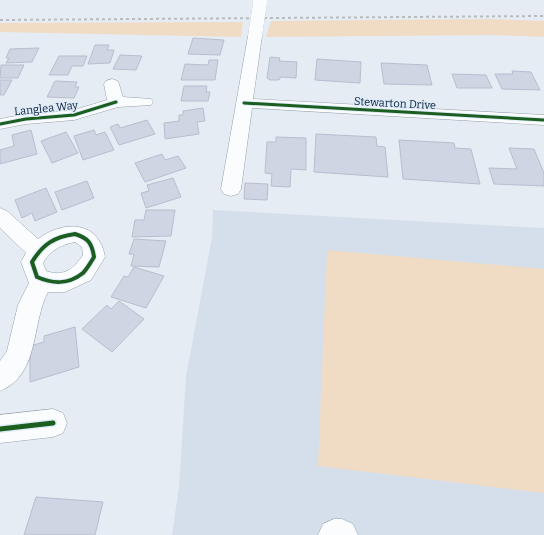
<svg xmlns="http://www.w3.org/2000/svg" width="544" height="535" font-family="Bitter,serif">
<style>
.built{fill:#d5dfeb}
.green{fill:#f0dcc4}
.building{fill:#cfd5e3;stroke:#b7becf}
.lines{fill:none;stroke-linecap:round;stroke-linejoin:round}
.minor-casing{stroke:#95a2b0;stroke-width:1}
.minor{fill:#fbfcfd;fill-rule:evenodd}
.rail{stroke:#b8bcbe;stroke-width:2;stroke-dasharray:3 3;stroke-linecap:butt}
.minor-bridge-casing{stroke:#95a2b0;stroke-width:14;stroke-linecap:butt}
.minor-bridge{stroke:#fbfcfd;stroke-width:14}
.cycleway-far2-casing{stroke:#e0ecf9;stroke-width:5}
.cycleway-far1-casing{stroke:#e0ecf9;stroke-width:6}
.cycleway-casing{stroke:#e0ecf9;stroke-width:8}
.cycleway-far2{stroke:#1b5e20;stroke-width:3}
.cycleway-far1{stroke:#1b5e20;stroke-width:4}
.cycleway{stroke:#1b5e20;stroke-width:5}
.labels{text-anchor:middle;stroke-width:3;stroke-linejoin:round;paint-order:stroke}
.far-street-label{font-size:11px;fill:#092138;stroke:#e0ecf9}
</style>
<rect width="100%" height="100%" fill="#e6ecf3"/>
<path class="built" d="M213,210L544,228V535H172L179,487L186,376L212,238Z"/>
<path class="green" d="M486,19L544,21V37L493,35L266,37L271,21Z
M243,22L241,37L0,32V23Z
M327,250L544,269V493L318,466Z"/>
<path class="building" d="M193,38L224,40L220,55L188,54Z
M95,45H109L107,50H114L110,63L88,64Z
M39,48L32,62L6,63L9,58H6L10,49Z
M120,55L142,56L136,70L113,69Z
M59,56H87L83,66H72L68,75H49Z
M270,57L280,58L279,61L297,62L296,78L281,77L279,80H270L267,78Z
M317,59L361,62L360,83L315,80Z
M209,60H218L215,80H181L185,64L208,65Z
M381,63L427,65L432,85L384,84Z
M1,65H24L18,78H0Z
M512,71L531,72L540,90L502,89L495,74H513Z
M452,74L486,75L492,88H457Z
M0,80H12L4,95H0Z
M55,81L77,82L75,87H79L74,98L47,97Z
M184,86H207L206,92H210L208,101H181Z
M203,108L205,121L197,122L199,134L165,139L164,123L179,121V115H183V111Z
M147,120L155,134L119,145L110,127L118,124L120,128Z
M31,130L37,154L0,164V150L14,146L12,135Z
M94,130L96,135L105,132L114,150L83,160L74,136Z
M66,132L78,153L52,163L41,141Z
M316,134L376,137L377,146L385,147L388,177L314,172Z
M276,137L306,138V170L291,169L290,187L271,186L272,174L265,173L267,142H276Z
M399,140L454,143L455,148L471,149L480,184L403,179Z
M509,148L534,149L544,173V186L494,184L489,168L517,169Z
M162,154L165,160L178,156L186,168L145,182L135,163Z
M173,178L181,197L146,208L141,193L149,191L147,185Z
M87,181L94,198L62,210L55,192Z
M245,183L268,184L267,200L244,199Z
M46,188L57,212L35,221L32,213L22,218L15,200Z
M146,210H175L171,236L132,237L135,220H144Z
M134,239L166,241L159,267L131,266L134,254H129Z
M134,267L164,276L146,308L111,297L124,276L128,277Z
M119,301L144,319L112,352L82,329L107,305L111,309Z
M75,327L79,367L30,382V346L44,342V336Z
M36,497L103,502L95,535H24Z"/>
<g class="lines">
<defs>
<path id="minor" d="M255,32L260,33L262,36L253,99L544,115V125L252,108L241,189L238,194L231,196L224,194L221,189L248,36L250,33Z
M112,79L118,81L123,97L151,99L153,102L151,105L118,107L74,120L26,124L0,129V119L26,114L74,110L107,100L104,84L106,81Z
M0,208L7,211L38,239C63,220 99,220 105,257L91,280L65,292H48C31,324 40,375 0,391V361L7,351L18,305L29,283L21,262L26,253L0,228ZM75,242L82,247L83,255C73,270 63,277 46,271L43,263C51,250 60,245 75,242Z
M53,409L63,413L67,423L63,433L53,437L0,443V415Z
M334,519H342L353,524L358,535H318L323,524Z"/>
</defs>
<use href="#minor" class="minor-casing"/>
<use href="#minor" class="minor"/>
<path class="rail" d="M0,20L544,16"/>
<defs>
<path id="minor-bridge" d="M255,36L260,3"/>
</defs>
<use href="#minor-bridge" class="minor-bridge-casing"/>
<use href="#minor-bridge" class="minor-bridge"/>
<defs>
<path id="cycleway-far2" d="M244,103L544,120
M0,124L26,119L74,115L116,102"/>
<path id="cycleway-far1" d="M75,234C88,238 92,243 94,257C91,262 87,269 83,273C68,285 53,284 37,277L32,262C43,244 54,237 75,234Z"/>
<path id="cycleway" d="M0,429L53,423"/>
</defs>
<use href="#cycleway-far2" class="cycleway-far2-casing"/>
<use href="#cycleway-far1" class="cycleway-far1-casing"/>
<use href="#cycleway" class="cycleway-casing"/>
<use href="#cycleway-far2" class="cycleway-far2"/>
<use href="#cycleway-far1" class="cycleway-far1"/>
<use href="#cycleway" class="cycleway"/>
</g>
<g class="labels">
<g class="far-street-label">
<text transform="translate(395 103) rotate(3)" y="4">Stewarton Drive</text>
<text transform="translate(46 108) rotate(-6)" y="4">Langlea Way</text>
</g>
</g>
</svg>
